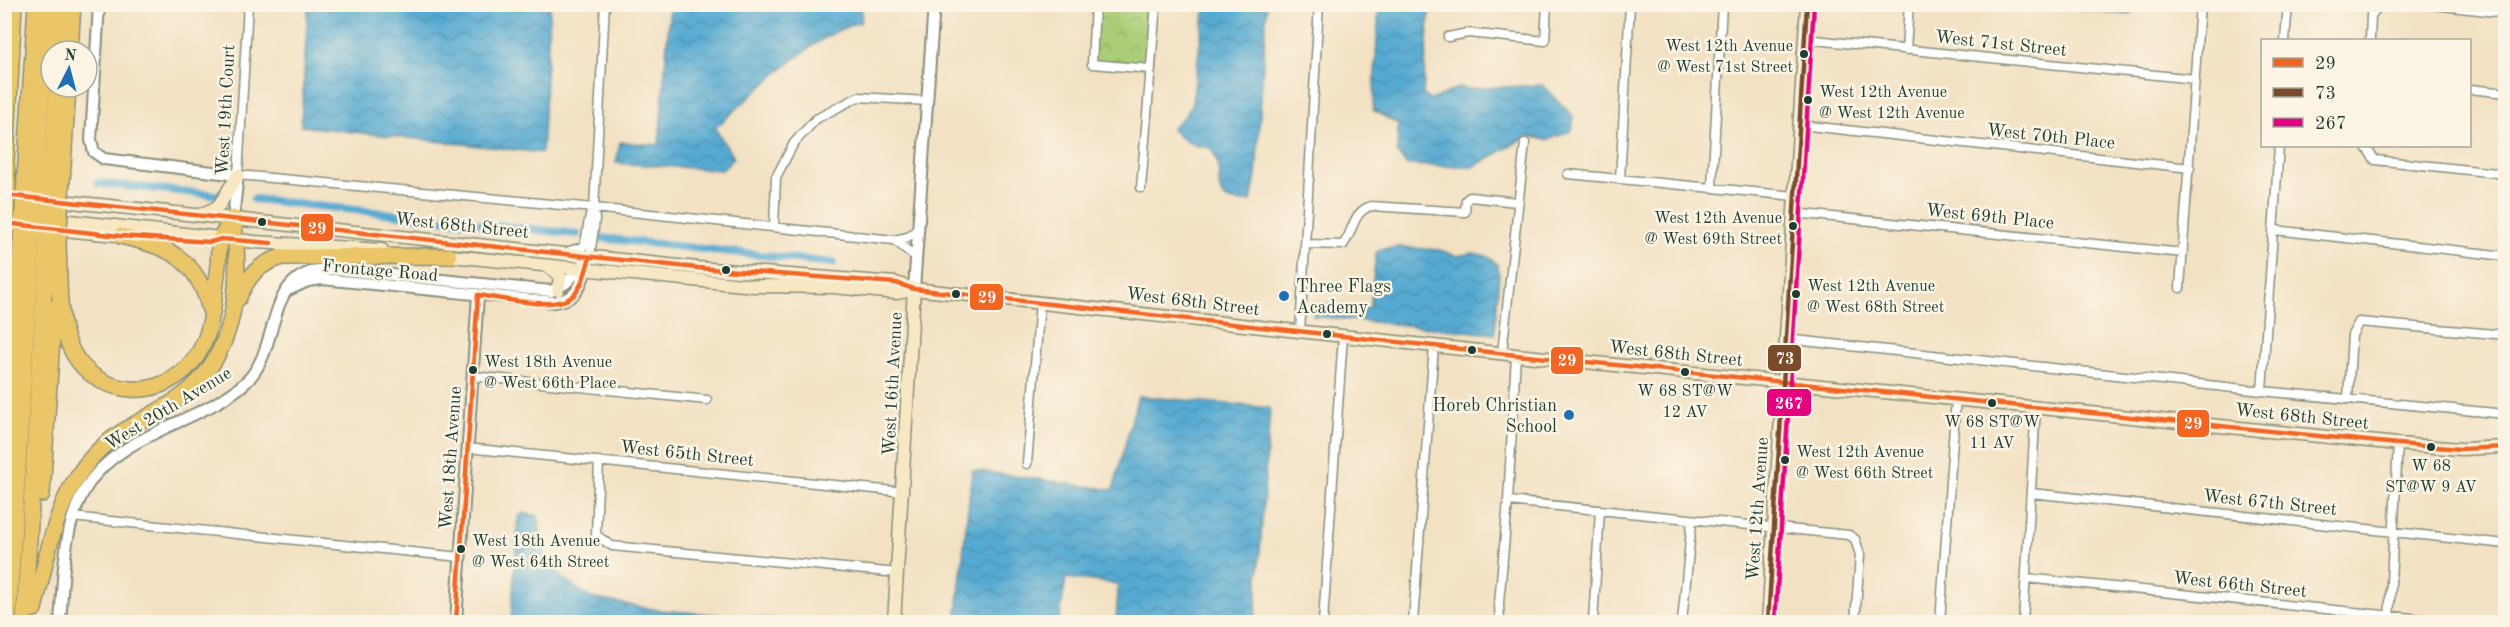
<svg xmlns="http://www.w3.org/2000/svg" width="2510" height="627" font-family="'Old Standard TT',serif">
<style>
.park{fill:url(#park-crowns);stroke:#658555;stroke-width:1.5}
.water{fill:url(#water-waves);stroke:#3a7483;stroke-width:1.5}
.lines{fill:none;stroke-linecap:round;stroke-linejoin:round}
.canal{stroke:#56aad2;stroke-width:8}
.minor-casing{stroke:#888f7c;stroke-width:11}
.tertiary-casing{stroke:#888f7c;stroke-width:14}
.secondary-casing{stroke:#888f7c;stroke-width:15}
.motorway-casing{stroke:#888f7c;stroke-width:18}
.minor{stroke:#fff;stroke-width:8}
.tertiary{stroke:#fff;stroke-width:10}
.secondary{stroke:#f7e8c3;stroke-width:12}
.motorway{stroke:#ebc669;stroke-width:15}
.motorway-bridge-casing{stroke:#888f7c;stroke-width:18;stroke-linecap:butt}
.motorway-bridge{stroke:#ebc669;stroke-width:15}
.bus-1-casing{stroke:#fcf5e5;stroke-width:9}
.bus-2-casing{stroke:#fcf5e5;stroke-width:9}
.bus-3-casing{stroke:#fcf5e5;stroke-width:9}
.bus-1{stroke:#f26522;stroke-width:4.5}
.bus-2{stroke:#7a4b2a;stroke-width:4.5}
.bus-3{stroke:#e5007d;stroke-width:4.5}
.bus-dot{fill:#1f3d34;stroke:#fcf5e5;stroke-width:2}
.poi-dot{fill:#1f6fb2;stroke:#fcf5e5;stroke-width:2}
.labels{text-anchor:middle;stroke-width:5;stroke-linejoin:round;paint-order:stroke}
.bus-label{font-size:16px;fill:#1f3d34;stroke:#fcf5e5;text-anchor:start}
.street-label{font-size:18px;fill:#1f3d34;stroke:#fcf5e5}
.poi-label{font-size:18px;fill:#1f3d34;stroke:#fcf5e5;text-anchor:start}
.line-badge{stroke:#fcf5e5;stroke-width:2}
.badge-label{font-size:16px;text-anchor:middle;font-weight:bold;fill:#fff}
</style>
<defs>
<pattern id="park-crowns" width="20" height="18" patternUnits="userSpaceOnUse" patternTransform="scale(1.5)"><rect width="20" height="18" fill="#abcd76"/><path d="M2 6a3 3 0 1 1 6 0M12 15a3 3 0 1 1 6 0" fill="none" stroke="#8ba862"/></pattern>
<pattern id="water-waves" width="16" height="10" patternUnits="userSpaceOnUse" patternTransform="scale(1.5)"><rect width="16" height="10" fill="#56aad2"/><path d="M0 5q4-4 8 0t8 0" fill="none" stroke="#478cab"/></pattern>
</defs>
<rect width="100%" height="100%" fill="#fcf5e5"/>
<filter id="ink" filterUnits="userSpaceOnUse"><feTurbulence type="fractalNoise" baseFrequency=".0167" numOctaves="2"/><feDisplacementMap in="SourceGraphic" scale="12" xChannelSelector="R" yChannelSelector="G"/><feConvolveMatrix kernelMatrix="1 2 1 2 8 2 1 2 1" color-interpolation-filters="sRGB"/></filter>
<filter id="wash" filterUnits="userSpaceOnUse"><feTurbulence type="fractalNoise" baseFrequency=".008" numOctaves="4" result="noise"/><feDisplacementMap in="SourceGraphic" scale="24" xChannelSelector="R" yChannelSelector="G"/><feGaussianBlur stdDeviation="1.35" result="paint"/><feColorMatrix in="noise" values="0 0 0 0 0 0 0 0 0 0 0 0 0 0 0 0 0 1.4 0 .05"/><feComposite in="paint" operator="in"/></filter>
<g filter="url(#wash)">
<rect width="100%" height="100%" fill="#f2e1c3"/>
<path class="park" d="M1096,5H1154L1151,67L1092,64Z"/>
<path class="water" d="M308,5H550L542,153L301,126Z
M670,5V4L862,5L861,22C812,34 754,95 715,128L734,158L722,170L616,163L620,142L659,145Z
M1205,5H1267L1256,176L1251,201C1200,206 1231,173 1210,148C1193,146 1183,142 1171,128L1186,115L1192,103Z
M1379,5H1430L1423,94L1431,100L1460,87L1466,89L1542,85L1573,116V127L1571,131L1547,140L1528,136L1473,167L1406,165L1397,152L1398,124L1373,110Z
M2046,5L2132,4V5L2131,15Z
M1400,247L1440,250L1457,256L1472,253L1487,256L1497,264L1499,273L1495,334L1313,316L1314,303L1370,308L1376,253L1381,249Z
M1138,396L1270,408L1255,622H1116L1118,584L1066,578L1059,622H956L972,470L1113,490Z
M523,513L538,516L544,553L564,579L590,598L658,610L811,622H511L518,517Z"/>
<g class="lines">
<path class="canal" d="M98,183L216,195
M254,199L577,234
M601,238L833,263"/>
</g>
</g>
<g filter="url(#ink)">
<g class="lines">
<defs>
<path id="minor" d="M248,4L238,175L594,208L894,240L908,237L918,229
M1095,4L1092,64L1151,69
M2424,4L2506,13
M1448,37L1468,33L1545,41L1547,4
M1805,39L2195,79
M2285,40L2288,4
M2370,40L2371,15L2381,4
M1906,50L1909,4
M2470,89L2506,93
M1800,125L2190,168
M2365,146L2375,160L2506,174
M1568,174L1795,196
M1620,179L1630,4
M1141,188L1156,4
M1712,188L1722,4
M1794,213L2183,253
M774,227L776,177L794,143L816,119L858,97L928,101
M2275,230L2506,256
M894,240L916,257
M1306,244L1343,245C1354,231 1352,212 1371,206L1465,212L1466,200L1470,197L1517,202
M569,251L583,247C589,235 586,221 593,208
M590,257L595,220L594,208L605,4
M2180,288L2200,4
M1300,332L1319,4
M1786,339L2262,391L2506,414
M1502,353L1525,143
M472,376L707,400
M2262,391L2279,146
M2348,398L2352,335L2359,322L2506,335
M467,448L904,492
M599,461L596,535L612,546L898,573
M1027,464L1040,302
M2031,493L2506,544
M1508,501L1849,535L1855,539L1860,555L1855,622
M72,517L460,557
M2026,578L2451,622
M1323,622L1343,336
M1413,622L1434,346
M1500,622L1499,604L1508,501L1516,355
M1593,622L1600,510
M1682,622L1692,520
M1940,622L1956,398
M2023,622L2036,406
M2389,622L2398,444"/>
<path id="tertiary" d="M99,4L91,140L94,152L104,159L238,175L233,218
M914,289L934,4
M288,290L308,281L322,279L554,302C579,299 581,284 588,263
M60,622C64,576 62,526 87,486C120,433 203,422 246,382C284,346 261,268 333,269L551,291L566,283L584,264
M456,622L478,295"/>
<path id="secondary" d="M53,200L698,268L896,283L914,289L1516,355L2398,444L2461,449L2506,447
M202,214L218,207L238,175
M53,219L256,242L382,250
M4,223L29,226
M52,229L127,236
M441,255L754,286L833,287L897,293L913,290
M550,267L560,276L558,290
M894,622L914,289
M1768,622L1807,4"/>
<path id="motorway" d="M14,4L6,163L10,203L21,216
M59,51L62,4
M70,51L73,4
M25,177L36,4
M36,178L47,4
M51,179L57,87
M62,181L68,87
M120,236C168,247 197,257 210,310
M58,245C61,293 52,355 102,381C119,390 142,392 160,385C213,364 212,314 218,265C219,257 218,246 221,238C224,231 229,224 233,218
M238,299C248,276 258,264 282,257L449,256
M42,494L54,308
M4,495L21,241
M34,609C48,555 55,496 95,454C117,431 144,420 170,404C236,365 243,288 233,218
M8,622L32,242
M24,622L47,244"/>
</defs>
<use href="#minor" class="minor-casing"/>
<use href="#tertiary" class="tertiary-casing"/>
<use href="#secondary" class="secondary-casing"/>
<use href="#motorway" class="motorway-casing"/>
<use href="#minor" class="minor"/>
<use href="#tertiary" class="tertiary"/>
<use href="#secondary" class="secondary"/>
<use href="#motorway" class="motorway"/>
<defs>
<path id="motorway-bridge" d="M21,241L25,177
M32,242L36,178
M47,244L51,179
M58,245L62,181"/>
</defs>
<use href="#motorway-bridge" class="motorway-bridge-casing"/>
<use href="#motorway-bridge" class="motorway-bridge"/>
<defs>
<path id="bus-1" d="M4,195L698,268L896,283L914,289L1516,355L2398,444L2461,449L2506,447
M4,223L120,236L211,242L221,239L271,243
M478,295C500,298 557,312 574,295C583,285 586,270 590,257
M456,622L478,295"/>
<path id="bus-2" d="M1768,622L1807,4"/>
<path id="bus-3" d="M1775,622L1814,4"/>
</defs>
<use href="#bus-1" class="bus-1-casing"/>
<use href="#bus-2" class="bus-2-casing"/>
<use href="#bus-3" class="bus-3-casing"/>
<use href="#bus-1" class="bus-1"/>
<use href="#bus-2" class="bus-2"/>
<use href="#bus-3" class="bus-3"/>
</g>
</g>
<g class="bus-dot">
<circle cx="1804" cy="54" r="5"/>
<circle cx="1808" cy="100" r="5"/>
<circle cx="262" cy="222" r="5"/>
<circle cx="1793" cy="226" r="5"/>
<circle cx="726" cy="270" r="5"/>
<circle cx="956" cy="294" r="5"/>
<circle cx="1796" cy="294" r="5"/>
<circle cx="1327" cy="334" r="5"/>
<circle cx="1472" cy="350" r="5"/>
<circle cx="473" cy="370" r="5"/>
<circle cx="1685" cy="372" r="5"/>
<circle cx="1992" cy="403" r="5"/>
<circle cx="2431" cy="447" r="5"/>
<circle cx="1785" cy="460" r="5"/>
<circle cx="461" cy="549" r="5"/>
</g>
<g class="poi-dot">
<circle cx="1284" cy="296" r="6"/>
<circle cx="1569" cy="415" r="6"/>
</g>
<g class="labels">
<g class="bus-label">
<text x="1793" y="51" text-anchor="end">West 12th Avenue<tspan x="1793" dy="21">@ West 71st Street</tspan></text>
<text x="1819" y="97">West 12th Avenue<tspan x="1819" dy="21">@ West 12th Avenue</tspan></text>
<text x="1782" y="223" text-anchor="end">West 12th Avenue<tspan x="1782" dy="21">@ West 69th Street</tspan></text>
<text x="1807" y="291">West 12th Avenue<tspan x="1807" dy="21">@ West 68th Street</tspan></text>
<text x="484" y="367">West 18th Avenue<tspan x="484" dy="21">@ West 66th Place</tspan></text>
<text x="1685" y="396" text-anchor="middle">W 68 ST@W<tspan x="1685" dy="21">12 AV</tspan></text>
<text x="1992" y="427" text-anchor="middle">W 68 ST@W<tspan x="1992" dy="21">11 AV</tspan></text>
<text x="1796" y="457">West 12th Avenue<tspan x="1796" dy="21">@ West 66th Street</tspan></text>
<text x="2431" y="471" text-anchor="middle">W 68<tspan x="2431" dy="21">ST@W 9 AV</tspan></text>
<text x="472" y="546">West 18th Avenue<tspan x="472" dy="21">@ West 64th Street</tspan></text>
</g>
<g class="street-label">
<text transform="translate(2001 43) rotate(6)" y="6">West 71st Street</text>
<text transform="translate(225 110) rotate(-87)" y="6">West 19th Court</text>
<text transform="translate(2051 136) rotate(6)" y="6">West 70th Place</text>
<text transform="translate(1990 216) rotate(6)" y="6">West 69th Place</text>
<text transform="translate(462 225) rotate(6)" y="6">West 68th Street</text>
<text transform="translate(380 270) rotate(5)" y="6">Frontage Road</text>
<text transform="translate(1193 301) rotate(7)" y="6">West 68th Street</text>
<text transform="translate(1676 353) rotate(6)" y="6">West 68th Street</text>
<text transform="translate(892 384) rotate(-87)" y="6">West 16th Avenue</text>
<text transform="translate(168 408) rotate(-31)" y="6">West 20th Avenue</text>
<text transform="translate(2302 416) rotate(6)" y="6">West 68th Street</text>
<text transform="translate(687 453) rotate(6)" y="6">West 65th Street</text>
<text transform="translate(450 458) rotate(-86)" y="6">West 18th Avenue</text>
<text transform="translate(2270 502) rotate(6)" y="6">West 67th Street</text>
<text transform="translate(1757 509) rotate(-86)" y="6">West 12th Avenue</text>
<text transform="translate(2240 584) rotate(6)" y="6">West 66th Street</text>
</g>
<g class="poi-label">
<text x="1296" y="292">Three Flags<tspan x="1296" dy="21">Academy</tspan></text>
<text x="1557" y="411" text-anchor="end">Horeb Christian<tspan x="1557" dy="21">School</tspan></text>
</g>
</g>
<g class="line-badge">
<rect x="300" y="213" width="34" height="29" rx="6" fill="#f26522"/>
<rect x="969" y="283" width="35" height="28" rx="6" fill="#f26522"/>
<rect x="1767" y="344" width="35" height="28" rx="6" fill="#7a4b2a"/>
<rect x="1550" y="346" width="34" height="29" rx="6" fill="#f26522"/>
<rect x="1766" y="388" width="46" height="29" rx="6" fill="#e5007d"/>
<rect x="2176" y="409" width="34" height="29" rx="6" fill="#f26522"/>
</g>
<g class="badge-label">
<text x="317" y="234">29</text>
<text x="987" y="303">29</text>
<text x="1785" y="364">73</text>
<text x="1567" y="366">29</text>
<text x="1789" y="409">267</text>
<text x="2193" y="429">29</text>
</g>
<rect width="2510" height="627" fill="none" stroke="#fcf5e5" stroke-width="24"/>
<rect x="2261" y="39" width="210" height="108" fill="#fcf5e5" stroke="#a4ab9e" stroke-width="1.5"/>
<rect x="2273" y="58" width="30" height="9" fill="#f26522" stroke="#a4ab9e" stroke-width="1.5"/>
<text x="2315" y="69" font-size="18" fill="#1f3d34">29</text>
<rect x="2273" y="88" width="30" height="9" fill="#7a4b2a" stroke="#a4ab9e" stroke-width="1.5"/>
<text x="2315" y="99" font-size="18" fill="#1f3d34">73</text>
<rect x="2273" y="118" width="30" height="9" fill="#e5007d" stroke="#a4ab9e" stroke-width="1.5"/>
<text x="2315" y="129" font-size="18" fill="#1f3d34">267</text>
<g transform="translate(69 69) rotate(6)"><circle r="28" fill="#fcf5e5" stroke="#a4ab9e" stroke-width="1.5"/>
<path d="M0-4.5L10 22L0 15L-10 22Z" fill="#1f6fb2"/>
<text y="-9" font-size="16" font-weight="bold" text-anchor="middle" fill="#1f3d34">N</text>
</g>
</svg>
